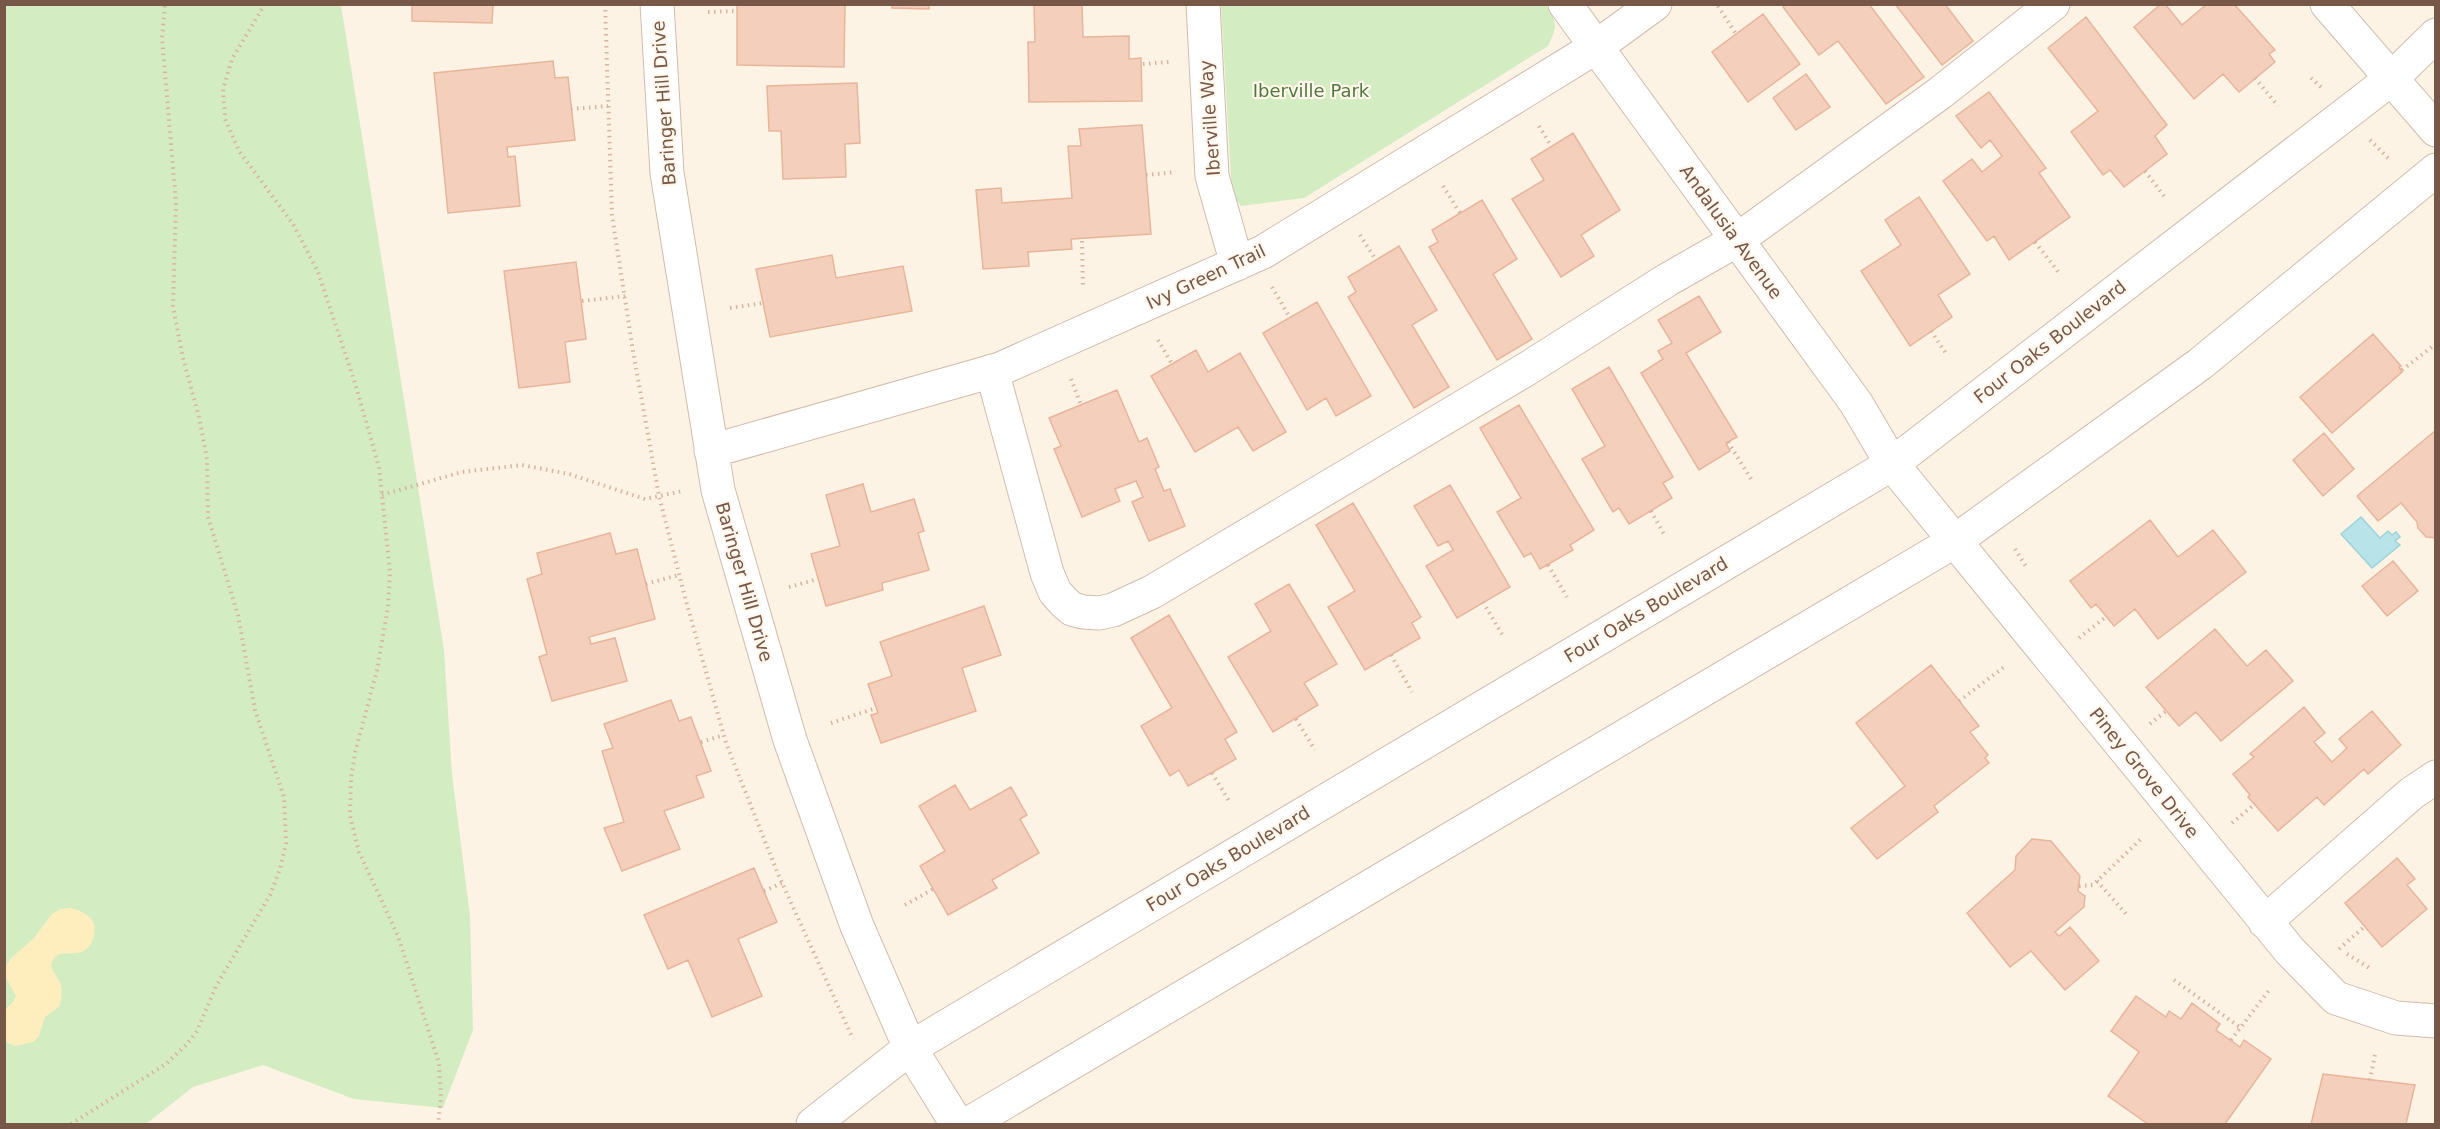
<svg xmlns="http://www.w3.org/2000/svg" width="2440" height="1129" font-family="'DejaVu Sans',sans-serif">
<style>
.green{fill:#d4ecc2}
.sand{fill:#feeebd}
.water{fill:#b8e3e8;stroke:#9dd3da;stroke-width:1.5}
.building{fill:#f4cfbb;stroke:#e8b59a;stroke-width:1.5}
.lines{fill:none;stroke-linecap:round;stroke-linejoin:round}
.minor-casing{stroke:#d1bcac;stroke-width:35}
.path{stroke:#d9b39d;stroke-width:4;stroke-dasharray:1.5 4.5;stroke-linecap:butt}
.minor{stroke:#fff;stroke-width:33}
.labels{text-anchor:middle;stroke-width:4.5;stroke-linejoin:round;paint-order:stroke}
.park-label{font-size:18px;fill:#51783d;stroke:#fff7ec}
.street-label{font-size:18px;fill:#775748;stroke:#fff7ec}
</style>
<rect width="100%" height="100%" fill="#fdf3e4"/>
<path class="green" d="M1546,4C1557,23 1558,26 1548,46L1304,198L1241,206L1232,194L1221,5Z
M5,5H341L444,650L452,774L470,916L473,1030L443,1108L354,1099L263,1065L193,1087L146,1124H5Z"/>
<path class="sand" d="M71,908C78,910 86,913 91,919C95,923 95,930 94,936C85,967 60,942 52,962C49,970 58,976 60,983C63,990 61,999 60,1006L45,1017L39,1036L33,1042L16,1046L5,1042V1010L13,1002L16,996L5,976V968L11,958L34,938L52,914L60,909Z"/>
<path class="water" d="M2361,517L2380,538L2388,531L2392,535L2396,532L2400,537L2395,541L2400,545L2372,568L2341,534Z"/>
<path class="building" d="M412,4H493L492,23L412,21Z
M737,4H845L844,67L737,65Z
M892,4H929V9L892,8Z
M1034,4H1082L1083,37L1129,36V59L1141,58L1142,101L1029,102L1028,42H1035Z
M1787,4H1869L1924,77L1886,104L1838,41L1819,55L1783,7Z
M1895,4H1945L1973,41L1942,65Z
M2161,4H2165L2182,25L2207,4H2234L2275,50L2269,54L2275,62L2239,92L2223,74L2194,99L2134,27Z
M1763,14L1800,64L1748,102L1712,52Z
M2086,17L2167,125L2155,136L2167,154L2124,187L2110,170L2103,175L2071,132L2098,111L2048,48Z
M553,61L555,78L568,77L575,140L507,147L508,157L515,156L520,206L448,213L434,73Z
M1806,74L1830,107L1796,130L1773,98Z
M857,83L860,143L845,144L846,177L783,179L781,131H769L767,86Z
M1989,92L2046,168L2039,173L2070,217L2009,260L1994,236L1987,241L1943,181L1972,159L1982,172L2002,156L1990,140L1981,148L1956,116Z
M1142,125L1151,234L1071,239L1072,249L1028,252L1029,266L983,269L976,190L1001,188L1002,203L1072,198L1068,146H1081L1079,129Z
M1573,133L1620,210L1581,235L1594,256L1561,277L1512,199L1544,180L1531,159Z
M1919,197L1970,274L1938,295L1952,317L1910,346L1861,271L1901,245L1885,220Z
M1482,200L1517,259L1493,274L1532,339L1497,360L1429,247L1438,242L1432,230Z
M1399,246L1437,310L1412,325L1449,387L1414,408L1348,297L1356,292L1348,277Z
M832,255L836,278L903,266L912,311L770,337L756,269Z
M576,262L586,339L565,342L570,382L519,388L504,271Z
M1699,296L1721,332L1686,353L1737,437L1726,443L1730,451L1699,470L1641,373L1663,359L1658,351L1672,343L1658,320Z
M1317,302L1371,396L1336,416L1326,398L1307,410L1263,333Z
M2373,334L2401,366L2399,367L2402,372L2332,433L2300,397Z
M1196,350L1208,372L1240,353L1286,432L1253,451L1238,427L1195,452L1151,376Z
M1609,367L1673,477L1663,483L1672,498L1629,524L1619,508L1613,512L1582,459L1605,446L1572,389Z
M1117,390L1139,442L1147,438L1159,467L1155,469L1164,491L1170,489L1185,526L1149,541L1132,502L1143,497L1136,481L1115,489L1120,501L1082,517L1054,449L1061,446L1049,418Z
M1519,405L1594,530L1570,545L1573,550L1540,569L1531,553L1524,557L1497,512L1521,498L1480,428Z
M2436,430V538L2426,537L2418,528L2417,522L2401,503L2378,521L2357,496Z
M2324,433L2354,469L2323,496L2293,460Z
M863,484L871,512L914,499L924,531L918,533L929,570L882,583L883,590L826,606L811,554L840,546L826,495Z
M1450,485L1510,587L1457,618L1426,566L1453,550L1448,541L1438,546L1414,506Z
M1353,503L1421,617L1412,623L1420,638L1365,670L1328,607L1355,591L1316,525Z
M2150,520L2178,557L2213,530L2246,572L2158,639L2135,609L2114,626L2096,604L2091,608L2070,581Z
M610,533L616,554L637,549L655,619L589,637L591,644L615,638L627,681L552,701L539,657L547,654L527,579L542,574L537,553Z
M2393,561L2418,591L2387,616L2362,586Z
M1289,584L1337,664L1304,683L1318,705L1273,732L1228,657L1271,631L1255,604Z
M984,606L1001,655L962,668L976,711L881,743L871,715L878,713L868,684L892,676L880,642Z
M1169,615L1237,732L1225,739L1236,759L1188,786L1179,770L1170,776L1141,726L1172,708L1131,638Z
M2215,629L2247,666L2266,650L2293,681L2221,741L2196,712L2179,726L2146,687Z
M1931,665L1979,726L1970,732L1988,755L1985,758L1989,763L1934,806L1938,812L1877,859L1851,828L1905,786L1856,723Z
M671,700L679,721L691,717L711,771L696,776L704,797L664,811L680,849L622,871L604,828L624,822L602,751L613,748L604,724Z
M2304,707L2325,733L2314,742L2332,762L2347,748L2339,739L2372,711L2401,745L2368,774L2364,769L2324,805L2317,797L2278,831L2248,797L2250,795L2233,774L2254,757L2250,754Z
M955,785L970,810L1011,787L1027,815L1020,819L1039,853L992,880L997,888L948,915L920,866L945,851L919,806Z
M2032,839L2051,841L2080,876L2078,891L2085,896L2084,907L2055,932L2059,936L2070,927L2099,961L2065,990L2031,951L2010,967L1967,913L2015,870L2016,856Z
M2397,858L2415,879L2407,885L2427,909L2382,947L2345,903Z
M754,868L777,922L738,939L762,996L712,1017L688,960L668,969L644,915Z
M2136,996L2166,1017L2169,1011L2181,1019L2192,1003L2220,1024L2216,1030L2240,1047L2244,1040L2271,1059L2225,1124H2148L2108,1096L2139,1052L2111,1031Z
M2323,1074L2415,1085L2406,1124H2311Z"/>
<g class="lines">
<defs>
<path id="minor" d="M657,4L667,173L718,490L790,740L857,926L910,1048L957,1124
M1203,4L1212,176L1237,264
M1565,4L1856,403L1892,464L2290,951L2336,998L2396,1018L2436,1021
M2327,4L2436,130
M992,371L1047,573L1055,592L1064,602L1072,609L1083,612L1099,613L1113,610L1152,592L1525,370L1667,280L1737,240L1940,93L2053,4
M711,451L1000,369L1263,252L1596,47L1655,4
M2265,922L2412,793L2436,777
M813,1124L910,1048L1892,464L2391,79L2436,35
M968,1124L1955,541L2200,364L2436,170"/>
</defs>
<use href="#minor" class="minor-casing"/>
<path class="path" d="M265,4L232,59L223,89L225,119L239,151L293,224L318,272L355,383L379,467L390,572L388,607L377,670L355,753L351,778L350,816L359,852L398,936L439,1063L441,1098L438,1124
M605,4L612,215L633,351L659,496L686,601L726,743L778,874L853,1039
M1718,6L1736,34
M708,12L737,11
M1143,64L1169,62
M2255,78L2278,106
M2311,78L2322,88
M571,109L608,106
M1539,126L1551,146
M2370,140L2390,160
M2145,171L2164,196
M1146,175L1176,172
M1443,186L1460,213
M1360,235L1376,260
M1082,241L1083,287
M2035,242L2060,274
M1272,287L1290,318
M582,301L625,296
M730,308L763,303
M1931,331L1947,355
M1158,340L1172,364
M2402,370L2436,344
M1071,379L1081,405
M1728,442L1753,482
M382,495L462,472L522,465L569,474L645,499L683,491
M1651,511L1665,536
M2015,549L2027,568
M1548,565L1567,597
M646,584L679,575
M789,587L818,579
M1483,602L1503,636
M2079,638L2107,616
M1391,655L1412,692
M1959,701L2004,667
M1296,719L1315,750
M831,723L876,708
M2150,724L2166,711
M701,742L724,735
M1212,773L1229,801
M2232,823L2255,804
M2097,881L2127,915
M2079,886L2093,885L2142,838
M764,891L782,883
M905,905L933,889
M2339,949L2364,927
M2347,954L2371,969
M2174,980L2241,1028
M2231,1040L2270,989
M2370,1080L2375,1055
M71,1124L166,1064L187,1044L197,1031L216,986L270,895L280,869L286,843L284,797L255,710L238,615L208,517L207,459L199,417L183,358L173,307L176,203L162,38L165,4"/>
<use href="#minor" class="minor"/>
</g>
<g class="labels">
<g class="park-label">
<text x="1311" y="97">Iberville Park</text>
</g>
<g class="street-label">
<text transform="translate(664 103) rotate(-94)" y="6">Baringer Hill Drive</text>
<text transform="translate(1210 118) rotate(-94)" y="6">Iberville Way</text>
<text transform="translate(1731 232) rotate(54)" y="6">Andalusia Avenue</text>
<text transform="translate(1206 277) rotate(-25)" y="6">Ivy Green Trail</text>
<text transform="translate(2050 342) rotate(-38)" y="6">Four Oaks Boulevard</text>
<text transform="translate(744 582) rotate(74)" y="6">Baringer Hill Drive</text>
<text transform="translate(1646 610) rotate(-31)" y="6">Four Oaks Boulevard</text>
<text transform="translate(2144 773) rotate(51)" y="6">Piney Grove Drive</text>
<text transform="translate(1228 859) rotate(-31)" y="6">Four Oaks Boulevard</text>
</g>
</g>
<rect width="2440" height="1129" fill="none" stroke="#775748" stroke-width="12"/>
</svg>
